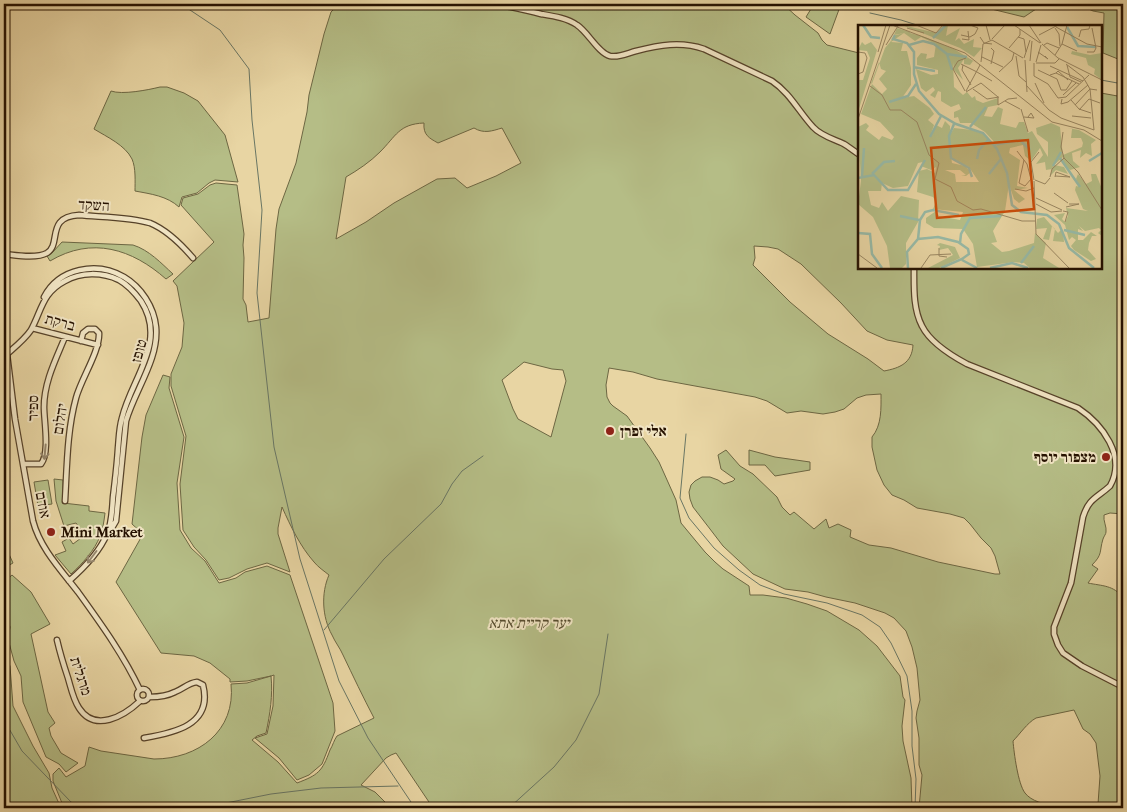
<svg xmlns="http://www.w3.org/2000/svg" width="1127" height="812" font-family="'IM FELL French Canon','Frank Ruhl Libre',serif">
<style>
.green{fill:#b5bd86;stroke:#6d6743;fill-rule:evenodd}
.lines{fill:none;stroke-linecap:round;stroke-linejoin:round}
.stream{stroke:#697664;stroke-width:1}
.minor-casing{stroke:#564229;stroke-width:7}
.minor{stroke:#f0e4c3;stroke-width:4.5}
.oneway{stroke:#95856b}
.poi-dot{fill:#8f2418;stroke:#f0e4c3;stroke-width:2}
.labels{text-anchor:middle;stroke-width:4;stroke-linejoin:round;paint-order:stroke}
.street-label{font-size:15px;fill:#251100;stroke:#f0e4c3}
.poi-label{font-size:15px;font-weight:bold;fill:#251100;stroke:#f0e4c3;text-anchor:start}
.park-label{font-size:15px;font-style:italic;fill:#574d2f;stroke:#f0e4c3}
.inset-river{fill:none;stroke:#97b9a6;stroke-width:2.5}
.inset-road{fill:none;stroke:#9a8762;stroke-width:1}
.view{fill:#cb4e0a;fill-opacity:0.15;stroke:#cb4e0a;stroke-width:2.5}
.inset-edge{fill:none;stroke:#251100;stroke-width:2.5}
</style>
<rect width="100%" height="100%" fill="#e8d5a3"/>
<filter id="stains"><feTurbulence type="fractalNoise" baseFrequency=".004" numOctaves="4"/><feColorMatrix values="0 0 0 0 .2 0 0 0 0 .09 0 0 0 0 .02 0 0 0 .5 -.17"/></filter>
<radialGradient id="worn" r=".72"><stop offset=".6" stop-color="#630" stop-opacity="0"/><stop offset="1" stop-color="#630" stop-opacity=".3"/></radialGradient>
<path class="green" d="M339,4H356L357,5L359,4H783L795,15L818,33L822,40L827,45L859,53L860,268H1101V93L1123,97V514L1110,513L1104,515C1103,521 1107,527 1106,532C1106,534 1104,536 1103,539C1099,552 1103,554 1092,565L1098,569L1088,583C1102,586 1114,585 1123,598V808H1095L1098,804L1100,776L1096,743L1090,734L1083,729L1074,710L1036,718C1027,723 1020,734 1013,741C1014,753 1018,784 1025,793C1031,801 1045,805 1055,805L1054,808H919L922,775L919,765V738L916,718L917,711L920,700L917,668L912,647L906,631L894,618L885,613L855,603L826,597L808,592L785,589L753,574L723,546L710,529L693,507L690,499L689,492L691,485L695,481L702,477H710L718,480L724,484L733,481L735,479L721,469L718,455L726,450L740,466L753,474L777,497L782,507L790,515L794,512L814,529L826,519L829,528L838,524L851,530L850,537L869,545L891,548L938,562L995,574H1000L995,556L991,548L981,538L970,524L964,518L950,514L917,508L904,500L892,495L884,485L877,470L872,447V437C882,425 881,408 881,394L866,395L857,398L844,409L835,412L823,414L801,411L787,413L767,401L755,397L657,379L633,372L609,368L606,385L607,397L610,403L613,406L627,416L650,448L659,462L676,500L681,523L705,552L715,562L723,569L749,586L750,595H763L786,598L807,604L827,611L859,630L877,646L900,676L903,697L905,700L902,726L903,741L911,778L912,808H433L396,753L391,755L386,758L361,785L375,792L391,808H64L53,781V774L59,768L66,777L85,766L89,747L101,751L154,759C198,759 236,731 231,684L247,683L271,676L247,681L230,682V679L210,663L194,656L161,653L116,582L143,534L132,524L142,437L146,415L163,375L170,377L169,388L184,437L177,483L180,530L191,548L205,561L219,583L236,578L245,572L267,566L290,575L333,703L335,731L322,764L309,775L297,780L279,758L255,738L267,734L273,706L274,675L271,676C273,695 270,714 266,733L257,736L252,740L278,762L297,783C318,775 322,772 330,750C333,745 334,740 337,736L374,718C363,697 353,676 343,655C340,648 335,642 332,635C322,617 321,593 329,575C324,571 318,567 314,562C300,546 291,527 282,507L278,528V534L290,572L267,563L247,569L229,578L219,580L206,560L194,547L183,530L180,484L186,436L171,386V374L182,347L184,323L177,286L173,281L214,242L181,205L183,198L198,194L210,185L216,183L237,185L244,234L243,245L244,258L243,299L246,305L248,322L269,318L276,229L279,209L296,163L307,112L309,95L324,34L331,12ZM424,123C423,135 429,138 438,143L474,128C484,134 492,131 502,128L521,163L496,176L467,188L455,178L437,179L394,203L366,222L336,239L346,177C358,170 370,162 380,152C396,136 399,124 424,123ZM754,246L768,247L778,249L801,264L841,303L867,331L887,340L913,345C912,363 900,368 884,371L868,359L828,334L790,302L753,265L755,258ZM524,362L552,369L563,370L566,381L551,437L518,419L513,409L502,380Z
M814,4H841L830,34L806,17Z
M971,4H1068L1036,9L1024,17Z
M1078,4H1123V61L1103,53L1104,13L1093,11Z
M160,87H167L184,93L198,101L225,135L238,182L215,180L209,183L197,193L182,197L179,207C167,196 151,194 135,191C135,182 136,168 132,159C125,145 107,137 94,129L111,91C122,95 148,90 160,87Z
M62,242L133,245C149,250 161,263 173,274L166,279C132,249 92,236 50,261L47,256L52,253Z
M749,450L775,457L810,462V470L775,476L765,465H749Z
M54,479L63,480V503L89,506V511L105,513C104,521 103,529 100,536C95,550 82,564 71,574L55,555L66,551L62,542L69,538L73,544L85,535L76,523L64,526L56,501Z
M48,480L52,504L38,506L34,482Z
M4,543L13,563L4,568Z
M12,575L31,592L50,624L31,634L48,712L55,723L49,728L51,736L61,753L78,763L66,772L59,764L46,757L23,702L21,676L14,661L8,639L10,627L4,607V582Z
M4,654L10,666L13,706L33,746L49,773L52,788L61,808H4Z"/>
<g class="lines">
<path class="stream" d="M181,4L220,30L249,69L252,120L262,210L257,293L274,447L300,559L339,681L368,738L415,808
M870,13L901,20L920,26
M1101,80L1123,84
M686,434L680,498L689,518L714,548L739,570L760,585L784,594L827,603L862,615L880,627L891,643L907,676L912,711V746L916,779L915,808
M324,630L384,559L441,504L452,484L462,471L483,456
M4,720L22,751L71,802L81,808
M201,808L271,794L321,788L398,786
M509,808L554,767L576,740L599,694L608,634"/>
<defs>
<path id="minor" d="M496,4C511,7 526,10 541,14C553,16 567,18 577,25C588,32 598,53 610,56C619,58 628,53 636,51C659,45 681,41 704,49L772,81C790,93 799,112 813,127C821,136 834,139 844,144C849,147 854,151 860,155
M4,254C15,255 36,259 47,253C62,244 45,217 79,215C100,217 131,217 150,223C167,230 181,244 193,258
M914,268C914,287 913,309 922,326C930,342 952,356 967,364L1078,408C1102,424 1127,456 1110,486C1097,498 1089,498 1083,517L1071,583L1054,627V634L1058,645L1063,653L1082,666L1123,687
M44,297C59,268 97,261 124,277C141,287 154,307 156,327C159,359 135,390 126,421L116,521L109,533
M32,328L98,345
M7,354C15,347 25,339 31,330C42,310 42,293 65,281C81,272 102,272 119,280C128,285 135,293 141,301C168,342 131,379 122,418C119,428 119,438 118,448C117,465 115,481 113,497C112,510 112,523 107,534C99,553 84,568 69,581
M7,354L15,419L33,521C40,548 61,570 78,592C101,624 123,654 140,690
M23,464H41C50,453 44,421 44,407C44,382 56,359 65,337
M65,501C67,466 67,431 76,398C81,379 100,351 99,333L95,329H88L83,333L81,341
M57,640C60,653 64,666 68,678C71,688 73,699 79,708C95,733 124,716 140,701
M137 695a6 6 0 1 1 12 0a6 6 0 1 1-12 0Z
M144,738C174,733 213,725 203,685L197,682C188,683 183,689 175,692C167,696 158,697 150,697"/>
</defs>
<use href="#minor" class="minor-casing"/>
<use href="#minor" class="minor"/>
</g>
<defs><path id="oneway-shaft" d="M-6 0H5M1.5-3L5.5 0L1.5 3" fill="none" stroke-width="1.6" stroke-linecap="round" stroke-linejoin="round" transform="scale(1.25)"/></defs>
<g class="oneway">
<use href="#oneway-shaft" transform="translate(45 452) rotate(95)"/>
<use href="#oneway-shaft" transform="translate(92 557) rotate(127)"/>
</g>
<g class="poi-dot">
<circle cx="610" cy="431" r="5"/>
<circle cx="1106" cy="457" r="5"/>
<circle cx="51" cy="532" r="5"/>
</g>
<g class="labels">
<g class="street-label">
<text transform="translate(94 205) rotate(3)" y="5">השקד</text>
<text transform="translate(60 322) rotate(15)" y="5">ברקת</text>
<text transform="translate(139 351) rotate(-74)" y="5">טופז</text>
<text transform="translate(33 408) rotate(-89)" y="5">ספיר</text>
<text transform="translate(60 419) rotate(-81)" y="5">יהלום</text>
<text transform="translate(43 505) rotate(79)" y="5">אודם</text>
<text transform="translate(81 676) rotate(72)" y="5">מרגלית</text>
</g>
<g class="poi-label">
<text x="620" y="436">אלי זפרן</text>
<text x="1096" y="462" text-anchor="end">מצפור יוסף</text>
<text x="61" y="537">Mini Market</text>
</g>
<g class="park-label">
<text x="529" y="628">יער קריית אתא</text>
</g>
</g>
<g transform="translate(858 25)">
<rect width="244" height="244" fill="#e8d5a3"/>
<path d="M44,0L79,8L90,0L88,11L102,3L97,16L101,13L106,19L116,14L115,22L124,23L116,32L102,23ZM39,3L52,7V8L67,12L96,24L122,40L115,36L112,40L106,39V34L100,43L105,55L96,45L95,37L96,62L105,70L109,67L114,73L117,71L118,75L125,78L140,73V80L130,82L126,91L134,92L140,82L145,84L142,99L158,103L161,97H166L170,108L174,106L190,132V117L179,109L178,103L193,98L202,102L205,132L196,140L206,142L210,149L198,145L192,151L194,144L188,145L187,137L178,139L185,130L182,123L173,136L167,131L165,120L152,123L151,128L162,135L159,161L170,163L156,165L167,174L161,178L156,174L151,159L147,186L135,206L139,217L133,218L144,227L151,226L176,218L177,208L188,218L185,233L201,243H172L166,238L156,237L119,242L115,219L105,204L76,203L68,198V193L78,186L81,191L102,195L105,187L75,184L78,177L75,172L59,167L61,146L69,144L77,148L78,142L73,145L63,141L65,137L60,138L50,161L35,163L24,158L23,166H10L13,180L21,183L24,177L30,186L43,171L61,175L60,197L48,218V239L44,243H32L29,221L15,192L0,179L3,156L0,102L8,98L11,101L8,105L21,115L24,111L34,115L36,112L22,97L3,89L27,23L38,10L51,7L36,10ZM46,8L57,16L63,12L78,19L76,32L68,34L69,29L63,28L59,33V40L80,45V49L73,50L58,44L63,63L68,67L75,62L77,65L72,70L77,73L80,66L83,67V76L93,82L101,79L103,84L96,87V93L100,92L102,98H113L127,107L139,120L137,122L125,109L114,105L96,103L92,110V101L87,96L84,103L78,100L72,112L76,100L70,95L76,89L72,83L56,71L44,73L53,60V43L49,26H43L45,18L33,17ZM21,37L23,44L28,46L21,54L29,64L24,69L13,58ZM92,123L94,134L111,142L121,157H98L97,149L87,145H102L108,150L103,151H108L113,147L107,141L94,138ZM4,17L7,20L13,17L19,25L0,87V55H5L12,33L9,26L0,25ZM214,26L232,30L244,28V55L236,49L237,44L230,40L228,33L213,29ZM210,103L221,105L238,115L233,119L234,131L228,128L222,133L223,125L214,128L215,136L222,142L212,145L205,138V130L224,122L225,118L223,113H213L214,104ZM220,149L228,159L234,156L233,149H238L244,164V211L240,208L243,205L241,203L227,206L221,201L225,206L220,204V215H225L233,207L239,211H234L231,218L230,225L238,234L233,236L216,225L213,221L218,215L214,212L211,215L207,200L196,190L207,188L204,194L207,197L210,191L208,183L230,186L225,184L217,165L218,161L222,162L218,154ZM186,192L200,208L204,204L205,206L206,217L195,216L197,204L194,201L191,215L185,214L189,203L178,204L179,194ZM82,218L97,222L102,233L81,243H70L95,230L90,223L81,225L82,221L79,220Z" fill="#b5bd86" fill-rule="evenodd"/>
<path class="inset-river" d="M5,0L13,12L22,13M209,2L220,21L238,22M37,10L35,14L49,18L56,27V49L61,66L81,89L98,99L125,108L139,124L149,148L154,180L163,187L189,190L201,199L211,223L236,243M75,13L88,0M51,20L65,16L76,19L89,29L94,45M89,29L109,32M55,42L77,46M31,77L50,71L58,59M96,99L91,111L93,133L111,143L114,152M112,102L128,82M72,112L83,91M136,120L162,115L172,125M202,133L222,162M119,134L121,125L131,114M231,136L244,128M195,141L203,127M14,149L26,137L37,136M131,149L143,134M4,151L6,123M0,153L16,150L30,165H50L67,135M42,191L61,195M206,205L227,210M0,208L12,209L14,229L24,243M60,214L62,195L67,187L75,185L101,190M102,218L103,209L112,193L143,191M104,235L119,243M163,238L176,221M50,243L49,227L60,214L80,212L100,217L110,224L111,229L104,234L83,243M132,243L154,238L170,243"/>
<path class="inset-road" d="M34,0L107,28L194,97L226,105L244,116M58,0L78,8L85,0M128,0L132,15M156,0L182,18M171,0L183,18M198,2L229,19L244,22M49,3L66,8M197,3L201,9L202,21M103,10L112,12L117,9L120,3L112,0M181,10L200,0M122,12L126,18L134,19M160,12L166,14L168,27M221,12L223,5L231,4L232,0M104,14L111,15L110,6M134,14L147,0M184,19L200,33L244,55M204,19L219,26M28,20L40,1M186,20L189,18L201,23M151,23L162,10V4M0,27L7,28L9,33L5,47L0,49M20,27L28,0M180,27L190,34L187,31M229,27H236L238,23L234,3M197,30L204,19L209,0M158,31L161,51L168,57M124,32L145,42M166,33L172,15M167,35L169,67M172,36L174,16M123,37L125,19L134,15L165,33M178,37L183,20M176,38V51L190,59L200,73L208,72L231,50M178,38H197L201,34M103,39L119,47M133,39L136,26L133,23M105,40L104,45L113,60M209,40L212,52L223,57M192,41L225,56M180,45L199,54L203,65H208L214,56M119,47L134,56M141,47L154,35L156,28M198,48L200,46L210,55M192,50L198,48L221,59M177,58L186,78M168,60L191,85L203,93M12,61L24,70L32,85H43L59,97L71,130L81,138L77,154L93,162L99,176L115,185L123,184L164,196H178M115,64L129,74L141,72M107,66L95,44L100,36L108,33M108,66L122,40M108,67L123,58L140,72V80L150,74L159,73M205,70L218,58M204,74L203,79L210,77L230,60M213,75L221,84L233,88M147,76L162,84M217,80L232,64L239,65M163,84L170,107M221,85L231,74L242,78M214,91L233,93M166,92L176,93L173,88L170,92M203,93L236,105L232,64L225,52L208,39M0,94L32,0M205,107L203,122L206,133L220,147L244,185M159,126L169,139L173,154M166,135L161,158L167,161L173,154M197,151L212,152M192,152L194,144L206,133M197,152L198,147L212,152M176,155L173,137L181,127M177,155L187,159L192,153M176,156L178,209L211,243M157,164L168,166L176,163M196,168L210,178M178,173L204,185M178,179L193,187L204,186M208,182L221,179H211M205,186L210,187L207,197M81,223V231L89,232M0,229L19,243M63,243L72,230L93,229"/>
<path class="view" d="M170,115L176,184L79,193L73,123Z"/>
<rect width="244" height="244" class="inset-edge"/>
</g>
<rect width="1127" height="812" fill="none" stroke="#e8d5a3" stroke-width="20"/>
<rect x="5" y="5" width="1117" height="802" fill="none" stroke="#251100" stroke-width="2.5"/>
<rect x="10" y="10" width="1107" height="792" fill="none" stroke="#251100"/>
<rect width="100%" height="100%" filter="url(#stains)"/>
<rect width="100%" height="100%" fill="url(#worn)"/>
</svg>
